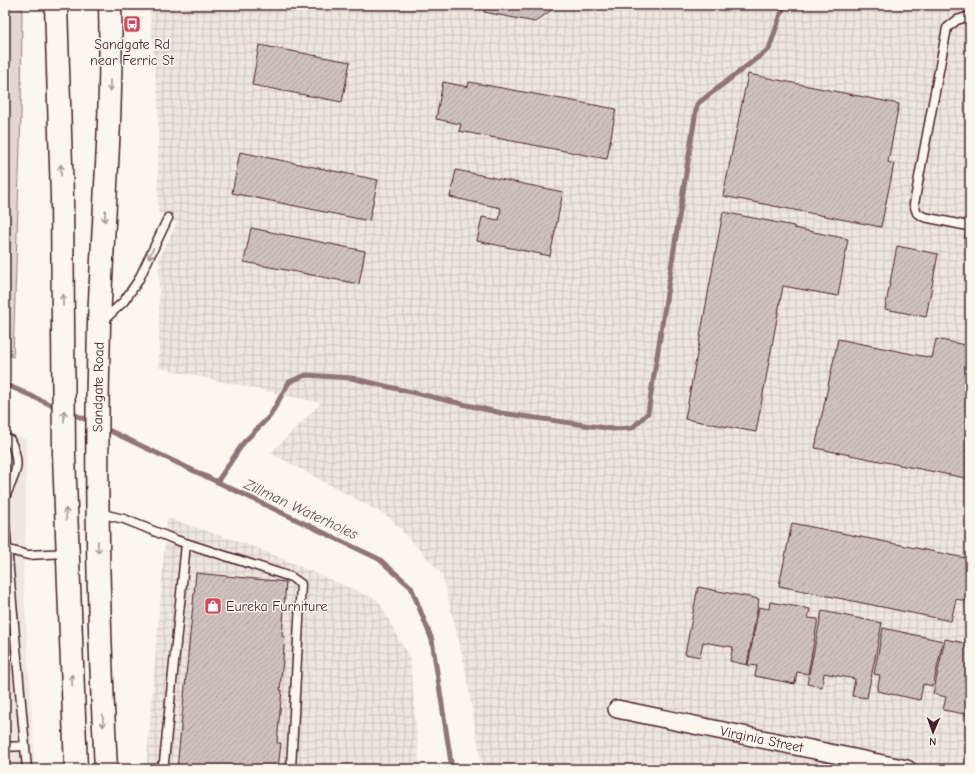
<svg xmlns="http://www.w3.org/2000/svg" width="975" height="774" font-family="'Comic Neue',sans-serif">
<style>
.built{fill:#eee7de}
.industrial{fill:url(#industrial-grid)}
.green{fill:#e2d7d0;stroke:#967b7e}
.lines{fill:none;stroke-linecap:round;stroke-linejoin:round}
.stream{stroke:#907477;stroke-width:5}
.building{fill:url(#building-hatch);stroke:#4a1f2b}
.lane-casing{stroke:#4a1f2b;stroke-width:11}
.street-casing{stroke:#4a1f2b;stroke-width:20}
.highway-casing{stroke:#4a1f2b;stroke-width:25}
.lane{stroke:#fbf7ec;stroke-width:8}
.street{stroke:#fbf7ec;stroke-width:17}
.highway{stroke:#fbf7ec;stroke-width:22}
.oneway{stroke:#ab9695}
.labels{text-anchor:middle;stroke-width:3;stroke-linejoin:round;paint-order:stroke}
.poi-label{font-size:14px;fill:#4a1f2b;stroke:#fbf7ec}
.street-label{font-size:14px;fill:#4a1f2b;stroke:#fbf7ec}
.water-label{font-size:15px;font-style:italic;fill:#6d4a51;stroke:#fbf7ec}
</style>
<defs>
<pattern id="industrial-grid" width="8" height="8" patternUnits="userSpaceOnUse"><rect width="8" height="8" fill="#eee7de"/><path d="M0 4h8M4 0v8" fill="none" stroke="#cec6bf"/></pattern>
<pattern id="building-hatch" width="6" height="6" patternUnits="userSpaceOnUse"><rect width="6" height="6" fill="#cfc2bc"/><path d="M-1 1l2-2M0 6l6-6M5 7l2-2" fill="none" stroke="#b3a6a2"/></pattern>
</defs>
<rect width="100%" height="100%" fill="#fbf7ec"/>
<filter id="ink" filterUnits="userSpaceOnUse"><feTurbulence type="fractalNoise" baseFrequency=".025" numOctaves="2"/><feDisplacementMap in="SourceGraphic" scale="8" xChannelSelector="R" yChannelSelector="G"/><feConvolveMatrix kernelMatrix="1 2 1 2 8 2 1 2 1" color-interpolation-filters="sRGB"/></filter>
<g filter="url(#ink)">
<path class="built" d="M5,430L26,440V523L23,575L35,769H5Z"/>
<path class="industrial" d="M149,5H970V769H482L465,667L442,574L389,517L271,453L321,403L159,368V258L177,223L158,212V101Z
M167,518L255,547L378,600L410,659L420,769H146Z"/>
<path class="green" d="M5,5H22L21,115L13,357L5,354Z"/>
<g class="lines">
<path class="stream" d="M5,384L58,408
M69,412L91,422
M104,428L379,559L411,587L432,640L452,769
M217,482L244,442L270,416L289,382L306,375L351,378L501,413L613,429L632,428L648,413L697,104L769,49L784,5"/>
</g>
<path class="building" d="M485,5H551L553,9L535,22L484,12Z
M259,45L350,62L342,102L252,85Z
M748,74L899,104L888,162L894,164L881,227L723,196Z
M443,82L468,87L469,82L616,109L607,159L459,131L461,124L436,119Z
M240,152L378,180L369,221L232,193Z
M456,170L563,192L550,256L477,241L482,217L499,220L501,208L450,197Z
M723,212L794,226V228L848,239L838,296L783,286L756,432L685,419Z
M970,214V244L964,243Z
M251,228L365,251L359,284L244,262Z
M897,246L938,254L926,317L885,309Z
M838,339L932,358L936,339L970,346V479L815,448Z
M792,523L970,559V602L956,599L951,621L779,586Z
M196,573L286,582L282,636L285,637L280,690H282L277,743H281L278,769H177Z
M698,587L759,599L747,665L730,661L733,647L703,642L700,657L685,654Z
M770,602L810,609L808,618L818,619L808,674L797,672L795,684L755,676L757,666L748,665L759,607L769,609Z
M822,611L882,623L867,698L852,696L855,679L824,673L822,687L807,684Z
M883,628L943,641L933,686L923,684L920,700L877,691L880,675L874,674Z
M945,639L970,644V715L943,710L946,697L933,694Z"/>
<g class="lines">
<defs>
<path id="lane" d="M968,226L924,217L917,213L914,204L947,28L957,20L970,16
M103,321L124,301L138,281L168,218
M5,437L10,440C22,465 16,472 5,497
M98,513L124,519L176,540L291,577L301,584L291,769
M5,525L27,769
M9,550L28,555L67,553
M5,747L24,746
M159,769L164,762L186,544"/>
<g id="street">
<path id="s1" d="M617,709L907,769"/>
</g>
<g id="highway">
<path d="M56,5L62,197L64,455L76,769"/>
<path id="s2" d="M106,769C98,621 95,472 99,324C103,217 113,111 110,5"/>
</g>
</defs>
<use href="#lane" class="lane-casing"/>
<use href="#street" class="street-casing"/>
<use href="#highway" class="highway-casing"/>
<use href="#lane" class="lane"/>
<use href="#street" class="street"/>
<use href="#highway" class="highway"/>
</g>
<defs><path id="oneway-shaft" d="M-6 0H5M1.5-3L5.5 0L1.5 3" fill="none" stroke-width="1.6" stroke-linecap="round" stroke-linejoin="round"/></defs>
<g class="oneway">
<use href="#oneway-shaft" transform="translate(110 86) rotate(91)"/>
<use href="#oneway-shaft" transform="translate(61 170) rotate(-92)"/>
<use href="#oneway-shaft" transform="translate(105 216) rotate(93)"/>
<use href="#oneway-shaft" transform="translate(151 253) rotate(116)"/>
<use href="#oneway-shaft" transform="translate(63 300) rotate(-91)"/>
<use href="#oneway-shaft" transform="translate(64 416) rotate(-90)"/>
<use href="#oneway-shaft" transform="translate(66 514) rotate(-92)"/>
<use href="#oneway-shaft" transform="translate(98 547) rotate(89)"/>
<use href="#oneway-shaft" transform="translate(72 680) rotate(-92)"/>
<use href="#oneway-shaft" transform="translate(103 721) rotate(87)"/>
</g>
</g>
<defs>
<symbol id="bus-square" viewBox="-11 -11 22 22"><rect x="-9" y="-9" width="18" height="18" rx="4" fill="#d1495b" stroke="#fbf7ec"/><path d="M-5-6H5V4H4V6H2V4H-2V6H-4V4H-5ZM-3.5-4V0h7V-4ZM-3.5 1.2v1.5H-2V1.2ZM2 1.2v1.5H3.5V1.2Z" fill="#fff"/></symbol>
<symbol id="shop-square" viewBox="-11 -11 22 22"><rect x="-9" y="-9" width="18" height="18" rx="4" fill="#d1495b" stroke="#fbf7ec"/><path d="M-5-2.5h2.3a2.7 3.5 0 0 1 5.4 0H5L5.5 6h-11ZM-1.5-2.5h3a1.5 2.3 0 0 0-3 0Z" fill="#fff"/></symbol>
</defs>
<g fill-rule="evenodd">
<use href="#bus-square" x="122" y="14" width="20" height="20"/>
<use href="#shop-square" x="203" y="596" width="20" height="20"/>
</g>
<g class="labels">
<g class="poi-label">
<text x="132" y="49">Sandgate Rd<tspan x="132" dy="16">near Ferric St</tspan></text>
<text x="226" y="611" text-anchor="start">Eureka Furniture</text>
</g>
<g class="street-label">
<text dy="5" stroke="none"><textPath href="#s2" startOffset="382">Sandgate Road</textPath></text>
<text dy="5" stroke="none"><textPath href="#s1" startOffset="148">Virginia Street</textPath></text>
</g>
<g class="water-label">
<text transform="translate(301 509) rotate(25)" y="5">Zillman Waterholes</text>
</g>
</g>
<rect width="975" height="774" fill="none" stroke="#fbf7ec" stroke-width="20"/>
<rect x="10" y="10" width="955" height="754" fill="none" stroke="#4a1f2b" stroke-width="1.5" filter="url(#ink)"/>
<g transform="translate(933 732) rotate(182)" stroke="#fbf7ec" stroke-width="3" paint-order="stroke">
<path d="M0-3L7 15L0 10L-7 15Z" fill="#4a1f2b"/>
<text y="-6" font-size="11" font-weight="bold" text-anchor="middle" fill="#4a1f2b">N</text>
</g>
</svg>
